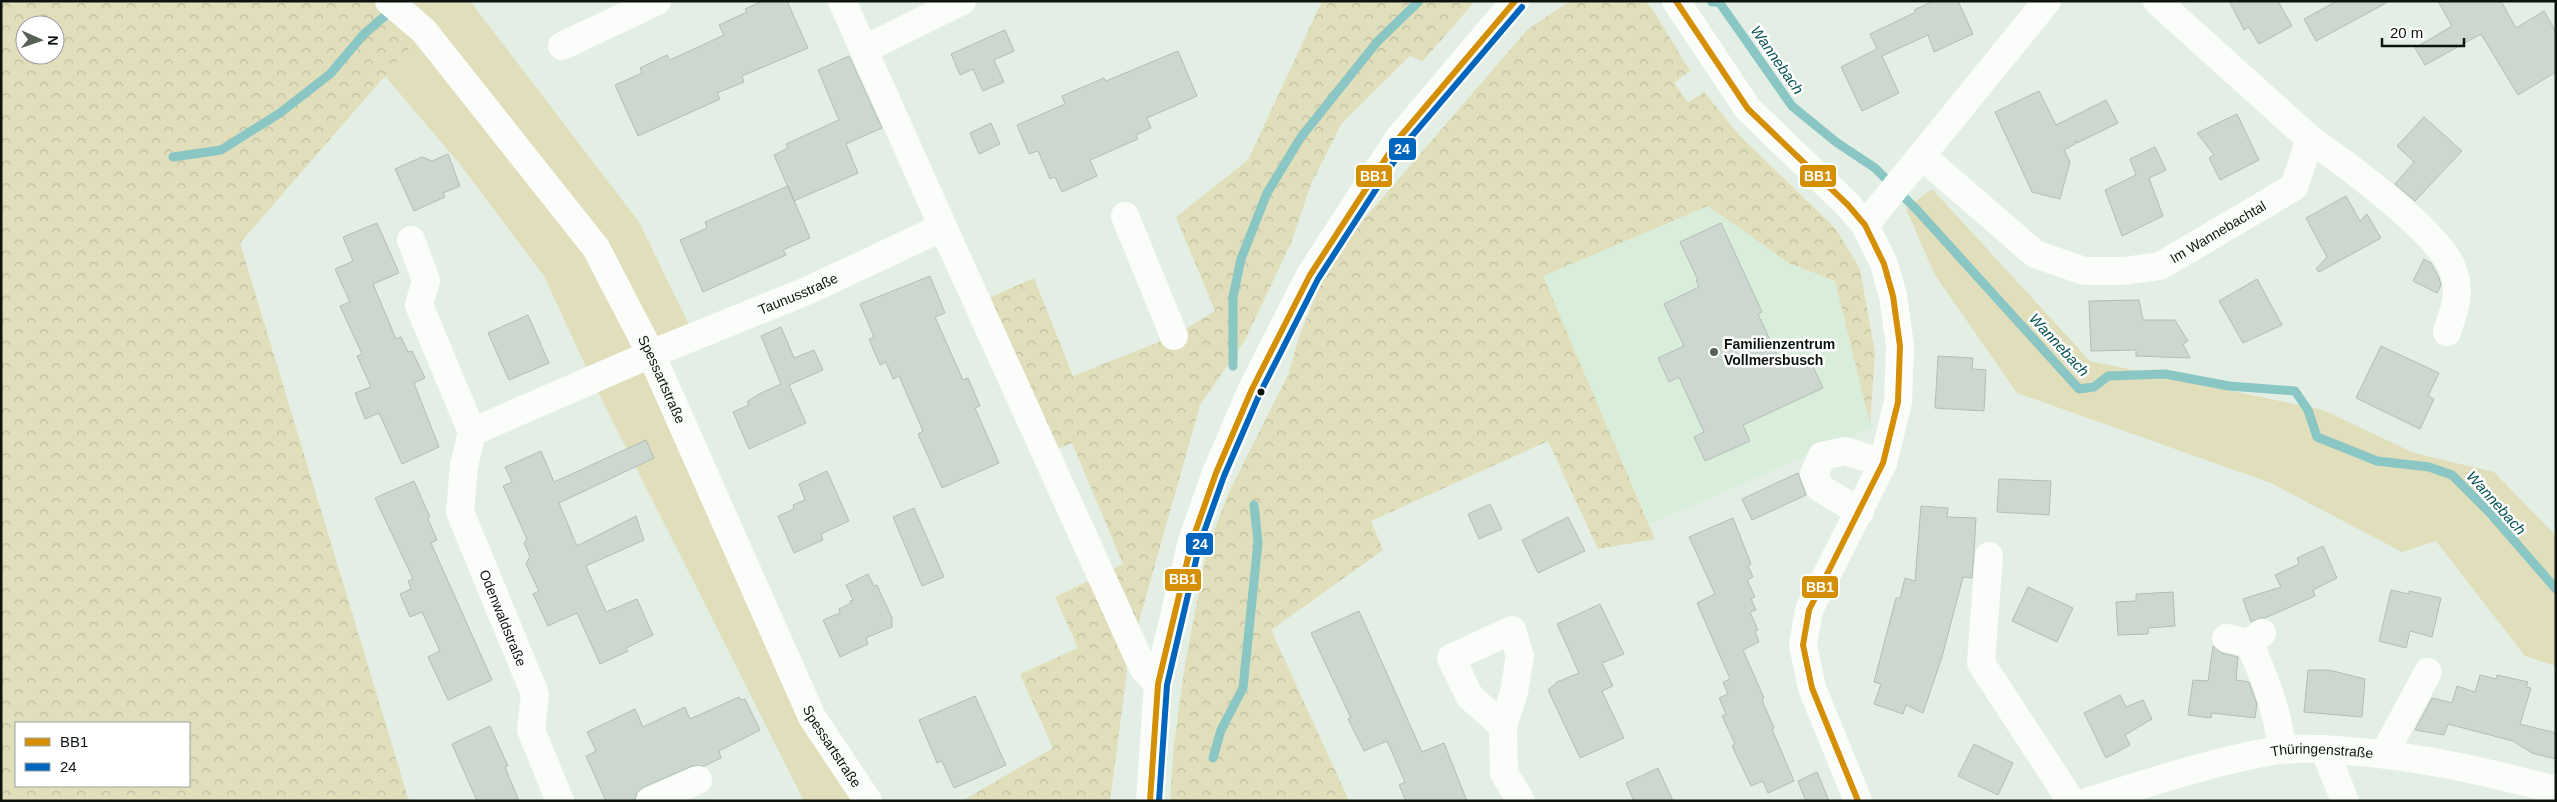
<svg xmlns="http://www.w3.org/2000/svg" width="2557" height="802" font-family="Helvetica,sans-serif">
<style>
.built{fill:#d8edda}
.grass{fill:#e0debb}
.forest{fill:url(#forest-crowns);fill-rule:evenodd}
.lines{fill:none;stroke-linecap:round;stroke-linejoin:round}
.stream{stroke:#89c6c4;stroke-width:9}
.building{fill:#ccd7d0;stroke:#b2bdb6}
.minor{stroke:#fbfdfb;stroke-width:28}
.bus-1-casing{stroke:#fff;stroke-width:10}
.bus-2-casing{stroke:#fff;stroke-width:10}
.bus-1{stroke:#d49002;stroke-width:6}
.bus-2{stroke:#0065bd;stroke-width:6}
.poi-dot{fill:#586158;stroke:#fff;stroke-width:2}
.bus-dot{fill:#0d140d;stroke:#fff;stroke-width:2}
.labels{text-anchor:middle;stroke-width:5;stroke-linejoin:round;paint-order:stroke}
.street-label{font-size:14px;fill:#0d140d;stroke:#fff}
.poi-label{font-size:14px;font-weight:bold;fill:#0d140d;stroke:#fff;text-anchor:start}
.water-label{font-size:15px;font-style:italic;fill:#075455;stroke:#fff}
.line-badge{stroke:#fff;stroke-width:2}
.badge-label{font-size:14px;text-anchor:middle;font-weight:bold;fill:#fff}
</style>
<defs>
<pattern id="forest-crowns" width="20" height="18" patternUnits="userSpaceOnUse" patternTransform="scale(1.25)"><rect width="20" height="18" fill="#e0debb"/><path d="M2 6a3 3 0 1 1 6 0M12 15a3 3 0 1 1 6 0" fill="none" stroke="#bfbea0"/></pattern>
</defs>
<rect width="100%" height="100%" fill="#e3efe4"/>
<path class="built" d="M1708,206L1789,263L1835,281L1870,423L1875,426L1650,524L1542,276Z"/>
<path class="grass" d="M389,1H470L639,222L695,337L652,354L868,801H804L592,380L544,276L459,163L385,76L424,31Z
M1932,189L2090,361L2323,410L2414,453L2494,472L2556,536V666L2525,656L2436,541L2402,552L2271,483L2017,393L1935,275L1906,209Z"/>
<path class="forest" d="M1,1H389L424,31L240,243L409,801H1ZM25,25H55V55H25ZM16,723H189V786H16Z
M1322,1H1475L1423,61L1410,56L1342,123L1311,184L1291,243L1245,340L1200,405L1136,632L1126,646L1127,672L1110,801H962L1053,748L1020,674L1078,648L1055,597L1123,564L1072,443L1050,452L982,301L1034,278L1073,376L1174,336L1215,311L1176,217L1248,160Z
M1570,1H1645L1653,10L1690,71L1674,83L1688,103L1704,92L1740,136L1836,229L1860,269L1875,353L1870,423L1835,281L1789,263L1708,206L1543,276L1655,539L1598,549L1548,441L1371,521L1383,550L1271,630L1349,801H1170L1174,744L1185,665L1207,549L1229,492L1288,375L1300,334L1324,276L1352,233L1528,29Z"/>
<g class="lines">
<path class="stream" d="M1712,2H1719L1792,106L1836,142L1875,168L1917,210L2079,389L2094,387L2108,376L2165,374L2229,386L2295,391L2308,410L2317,437L2377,461L2429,467L2452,475L2490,513L2556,589
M173,157L221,150L280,113L330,74L364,34L393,9
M1233,366V297L1241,259L1267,193L1301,137L1377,42L1419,1
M1213,758L1221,730L1243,688L1258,542L1254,505"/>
</g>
<path class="building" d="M763,1H787L808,48L742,76L744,82L717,93L720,99L638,136L615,85L642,73L640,68L667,55L670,60L724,35L719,25L747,12L745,9Z
M1933,1H1958L1973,34L1934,52L1928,35L1882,56L1899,93L1862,111L1841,67L1877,49L1870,34L1916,12L1914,10Z
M2229,1H2278L2292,26L2259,44L2249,27L2244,30Z
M2337,1H2390L2316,41L2304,19Z
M2438,1H2501L2516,28L2544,11L2556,32V72L2518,95L2481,34L2425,65L2415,48L2452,26Z
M1005,30L1014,51L994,60L1004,82L983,91L973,69L960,75L951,54Z
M1178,51L1197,96L1147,118L1151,128L1136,135L1138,139L1090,160L1097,176L1062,192L1055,177L1050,179L1038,151L1029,154L1017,125L1065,104L1062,96L1104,78L1106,81Z
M849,56L882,128L846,144L858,173L794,201L774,155L788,148L786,144L839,120L818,70Z
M2039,91L2056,125L2106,100L2118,123L2077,143L2076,141L2075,144L2064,150L2070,162L2060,199L2032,192L1995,112Z
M2237,114L2259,160L2220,180L2209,158L2214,155L2197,133Z
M2424,117L2462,151L2415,201L2395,184L2414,162L2397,146Z
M991,123L1000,144L979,154L970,133Z
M2155,147L2166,170L2149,178L2163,216L2122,236L2105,190L2136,175L2130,159Z
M448,154L460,186L443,193L445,197L414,211L395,169L422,157L432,161Z
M788,186L810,238L783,250L786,255L703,292L680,240L707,228L705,222Z
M2346,196L2360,221L2367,214L2381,238L2319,272L2316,269L2327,257L2306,218Z
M377,223L399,273L373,284L396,339L401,337L408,352L412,351L425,378L414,383L439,447L402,464L379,413L365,419L355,393L371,387L357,356L362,354L340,306L350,302L335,269L353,261L343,237Z
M1721,223L1762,312L1758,314L1782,366L1803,356L1808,366L1812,364L1823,388L1743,425L1750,441L1705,461L1694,437L1704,432L1679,377L1669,382L1658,358L1684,346L1664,304L1699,287L1696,280H1698L1680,242Z
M2424,259L2431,263L2439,278L2441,285L2437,293L2413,281Z
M930,276L945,313L935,317L963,380L968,378L980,406L975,408L999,463L942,488L918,434L923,431L899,376L893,379L886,362L880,365L869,339L874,337L860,304Z
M2257,279L2282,325L2243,343L2219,301Z
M2139,300L2143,320H2175L2188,341L2183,344L2190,358L2136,356V350L2091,351L2089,301Z
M528,315L549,363L509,380L488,333Z
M781,327L794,358L814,350L823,370L789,385L806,423L749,449L733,412L749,405L747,402L759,394L781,384L761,336Z
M2381,346L2439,373L2428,396L2434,399L2420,429L2356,398Z
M1938,356L1973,358L1972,369L1986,370L1984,411L1935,408Z
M646,440L654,458L559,503L577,546L636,516L644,540L586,566L606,612L637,599L653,635L626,648L628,651L600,664L577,613L548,626L533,594L539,591L526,564L530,557L524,543L527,539L503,486L512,482L505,467L541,451L554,482Z
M827,471L849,521L821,534L823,540L794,553L778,516L794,509L793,505L805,500L799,484Z
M1798,473L1806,495L1752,520L1742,499Z
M1999,479L2051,481L2049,515L1997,512Z
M414,481L430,517L428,519L437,540L431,543L492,680L448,700L428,657L440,651L422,612L410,617L400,594L411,589L408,581L413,579L375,498Z
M1490,504L1502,529L1479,539L1468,514Z
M1921,506L1948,508L1947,517L1976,518L1974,552L1972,578L1963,577L1942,657L1923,713L1906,705L1903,714L1874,704L1881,684L1874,682L1896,598H1900L1905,578L1915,581Z
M914,508L944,577L922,586L893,517Z
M1568,517L1585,551L1538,573L1522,540Z
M1733,518L1751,564L1748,566L1753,577L1747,580L1755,597L1751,599L1756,610L1750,612L1758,630L1755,631L1759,642L1743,650L1764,698L1762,700L1774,728L1772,729L1794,781L1768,793L1763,781L1751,786L1732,746L1735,744L1722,716L1726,714L1719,698L1728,694L1723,682L1730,679L1697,603L1715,594L1689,537Z
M2323,546L2337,578L2313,590L2315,596L2265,618H2259L2251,622L2243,599L2281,587L2275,575L2299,564L2297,558Z
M868,574L874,586L877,585L892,618V627L866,638L868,644L840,657L823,620L840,613L839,609L851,603L850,601L853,600L846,585Z
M2028,587L2073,608L2057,642L2012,621Z
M2391,590L2409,594V591L2441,598L2432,637L2410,631L2406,648L2379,641Z
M2173,592L2175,626L2148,628V634L2118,635L2116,602L2136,601V594Z
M1600,604L1624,654L1602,663L1613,686L1602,691L1624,738L1580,758L1548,690L1557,682L1579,673L1557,624Z
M1359,611L1422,752L1444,743L1467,801H1406L1399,785L1405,782L1387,741L1364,751L1348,719L1351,718L1311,633Z
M2213,646L2222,653L2238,657L2236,680L2249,682L2257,704L2255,718L2212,713L2211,718L2188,715L2193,680L2208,681Z
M2308,670H2329L2365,679L2362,717L2304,712Z
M2480,675L2496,679L2497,675L2528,682L2526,687L2531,688L2520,724L2556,733V759L2532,753L2513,741L2448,724L2444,735L2415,730L2432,698L2452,703L2457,686L2475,692Z
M2120,695L2126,707L2143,700L2152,719L2125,735L2130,745L2106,758L2084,713Z
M975,696L1006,765L954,788L942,761L937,763L919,720Z
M739,697L741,700L745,699L760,730L719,751L721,758L704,766H692L644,787L637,792L635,801H606L586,756L596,751L587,732L635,709L643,727L685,707L690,719Z
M490,726L508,766L505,767L519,801H477L452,744Z
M1974,744L2013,763L1998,795L1958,776Z
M1658,768L1673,801H1634L1626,783Z
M1817,772L1829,801H1806L1798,781Z"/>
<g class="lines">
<g class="minor">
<path id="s1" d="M389,1L424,31L596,248L651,354L812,717L868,801"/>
<path d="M842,1L943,227"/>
<path d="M1676,1L1748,109L1848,205L1865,225L1884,264L1893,296L1900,346L1898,402L1883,463L1809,610L1803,645L1812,688L1858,801"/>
<path d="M562,46L657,1"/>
<path d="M865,49L962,1"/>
<path d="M2310,139C2343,162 2445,236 2454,273C2461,296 2454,310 2447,332"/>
<path id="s2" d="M1922,156L2035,254L2084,271H2124L2160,266L2294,187L2310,139L2157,1"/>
<path d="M1125,216L1174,336"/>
<path d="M1865,225L2047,1"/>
<path d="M411,240L426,280L419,305L472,432"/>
<path d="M1860,512L1820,488L1814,474L1822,456L1845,451L1883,463"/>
<path d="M1989,556L1981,663L2071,801"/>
<path d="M2226,638L2249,643L2262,633"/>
<path d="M2249,643C2265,678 2278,711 2282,750"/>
<path d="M1503,726L1470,697L1451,658L1512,630L1520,656L1514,692L1503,726L1504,773L1521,801"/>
<path d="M2324,749L2345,801"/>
<path d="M2384,754L2428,672"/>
<path id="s3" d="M560,801L531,730L535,694L460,512L464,466L472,432L651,354L809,290L943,227L1143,668L1158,684"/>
<path d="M650,801L698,780"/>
<path d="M1150,801L1158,684L1192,541L1216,473L1252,389L1310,275L1399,138L1515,1"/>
<path id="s4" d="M2090,801C2152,782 2216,760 2280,750C2302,747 2326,749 2348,751C2419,756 2487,772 2556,790"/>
</g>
<defs>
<path id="bus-1" d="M1676,1L1748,109L1848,205L1865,225L1884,264L1893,296L1900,346L1898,402L1883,463L1809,610L1803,645L1812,688L1858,801
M1150,801L1158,684L1192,541L1216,473L1252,389L1310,275L1399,138L1515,1"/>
<path id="bus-2" d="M1159,801L1167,685L1200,543L1224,476L1260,393L1318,279L1406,143L1522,7"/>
</defs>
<use href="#bus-1" class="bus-1-casing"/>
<use href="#bus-2" class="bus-2-casing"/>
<use href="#bus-1" class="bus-1"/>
<use href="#bus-2" class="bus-2"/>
</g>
<circle class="poi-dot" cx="1714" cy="352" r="5"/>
<circle class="bus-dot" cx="1261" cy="392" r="4.5"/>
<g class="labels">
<g class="street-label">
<text dy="5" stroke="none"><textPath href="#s2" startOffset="345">Im Wannebachtal</textPath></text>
<text dy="5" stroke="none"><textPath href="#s3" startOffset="745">Taunusstraße</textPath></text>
<text dy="5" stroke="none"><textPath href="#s1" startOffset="470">Spessartstraße</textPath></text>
<text transform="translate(503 618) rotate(68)" y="5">Odenwaldstraße</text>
<text dy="5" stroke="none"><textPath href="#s1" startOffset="875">Spessartstraße</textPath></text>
<text dy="5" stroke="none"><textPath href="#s4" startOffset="239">Thüringenstraße</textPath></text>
</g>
<g class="poi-label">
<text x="1724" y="349">Familienzentrum<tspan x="1724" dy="16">Vollmersbusch</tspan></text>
</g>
<g class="water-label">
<text transform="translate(1777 60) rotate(55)" y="5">Wannebach</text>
<text transform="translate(2059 345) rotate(47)" y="5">Wannebach</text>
<text transform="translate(2496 503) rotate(48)" y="5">Wannebach</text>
</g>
</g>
<g class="line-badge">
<rect x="1388" y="137" width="29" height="24" rx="5" fill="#0065bd"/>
<rect x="1355" y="164" width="38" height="24" rx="5" fill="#d49002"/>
<rect x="1799" y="164" width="38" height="24" rx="5" fill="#d49002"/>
<rect x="1185" y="532" width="29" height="24" rx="5" fill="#0065bd"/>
<rect x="1164" y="568" width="38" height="24" rx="5" fill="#d49002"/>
<rect x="1801" y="575" width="38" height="24" rx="5" fill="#d49002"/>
</g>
<g class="badge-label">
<text x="1402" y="154">24</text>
<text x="1374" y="181">BB1</text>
<text x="1818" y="181">BB1</text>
<text x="1200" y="549">24</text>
<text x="1183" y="584">BB1</text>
<text x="1820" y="592">BB1</text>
</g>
<rect width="2557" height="802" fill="none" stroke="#0d140d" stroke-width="5"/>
<rect x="15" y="722" width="175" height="65" fill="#ffffff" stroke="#9ea19e"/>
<rect x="25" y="738" width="25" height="8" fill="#d49002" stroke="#9ea19e"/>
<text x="60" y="747" font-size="15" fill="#0d140d">BB1</text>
<rect x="25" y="763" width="25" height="8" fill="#0065bd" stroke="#9ea19e"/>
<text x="60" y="772" font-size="15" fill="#0d140d">24</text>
<g transform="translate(40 40) rotate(92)"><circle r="24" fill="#ffffff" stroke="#9ea19e"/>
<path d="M0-4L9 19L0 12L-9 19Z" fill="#586158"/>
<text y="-8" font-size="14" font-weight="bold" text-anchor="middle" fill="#0d140d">N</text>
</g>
<path d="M2382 38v8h82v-8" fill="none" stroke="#0d140d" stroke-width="2.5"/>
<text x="2390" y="38" font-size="15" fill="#0d140d" stroke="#ffffff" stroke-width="4" paint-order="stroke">20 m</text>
</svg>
